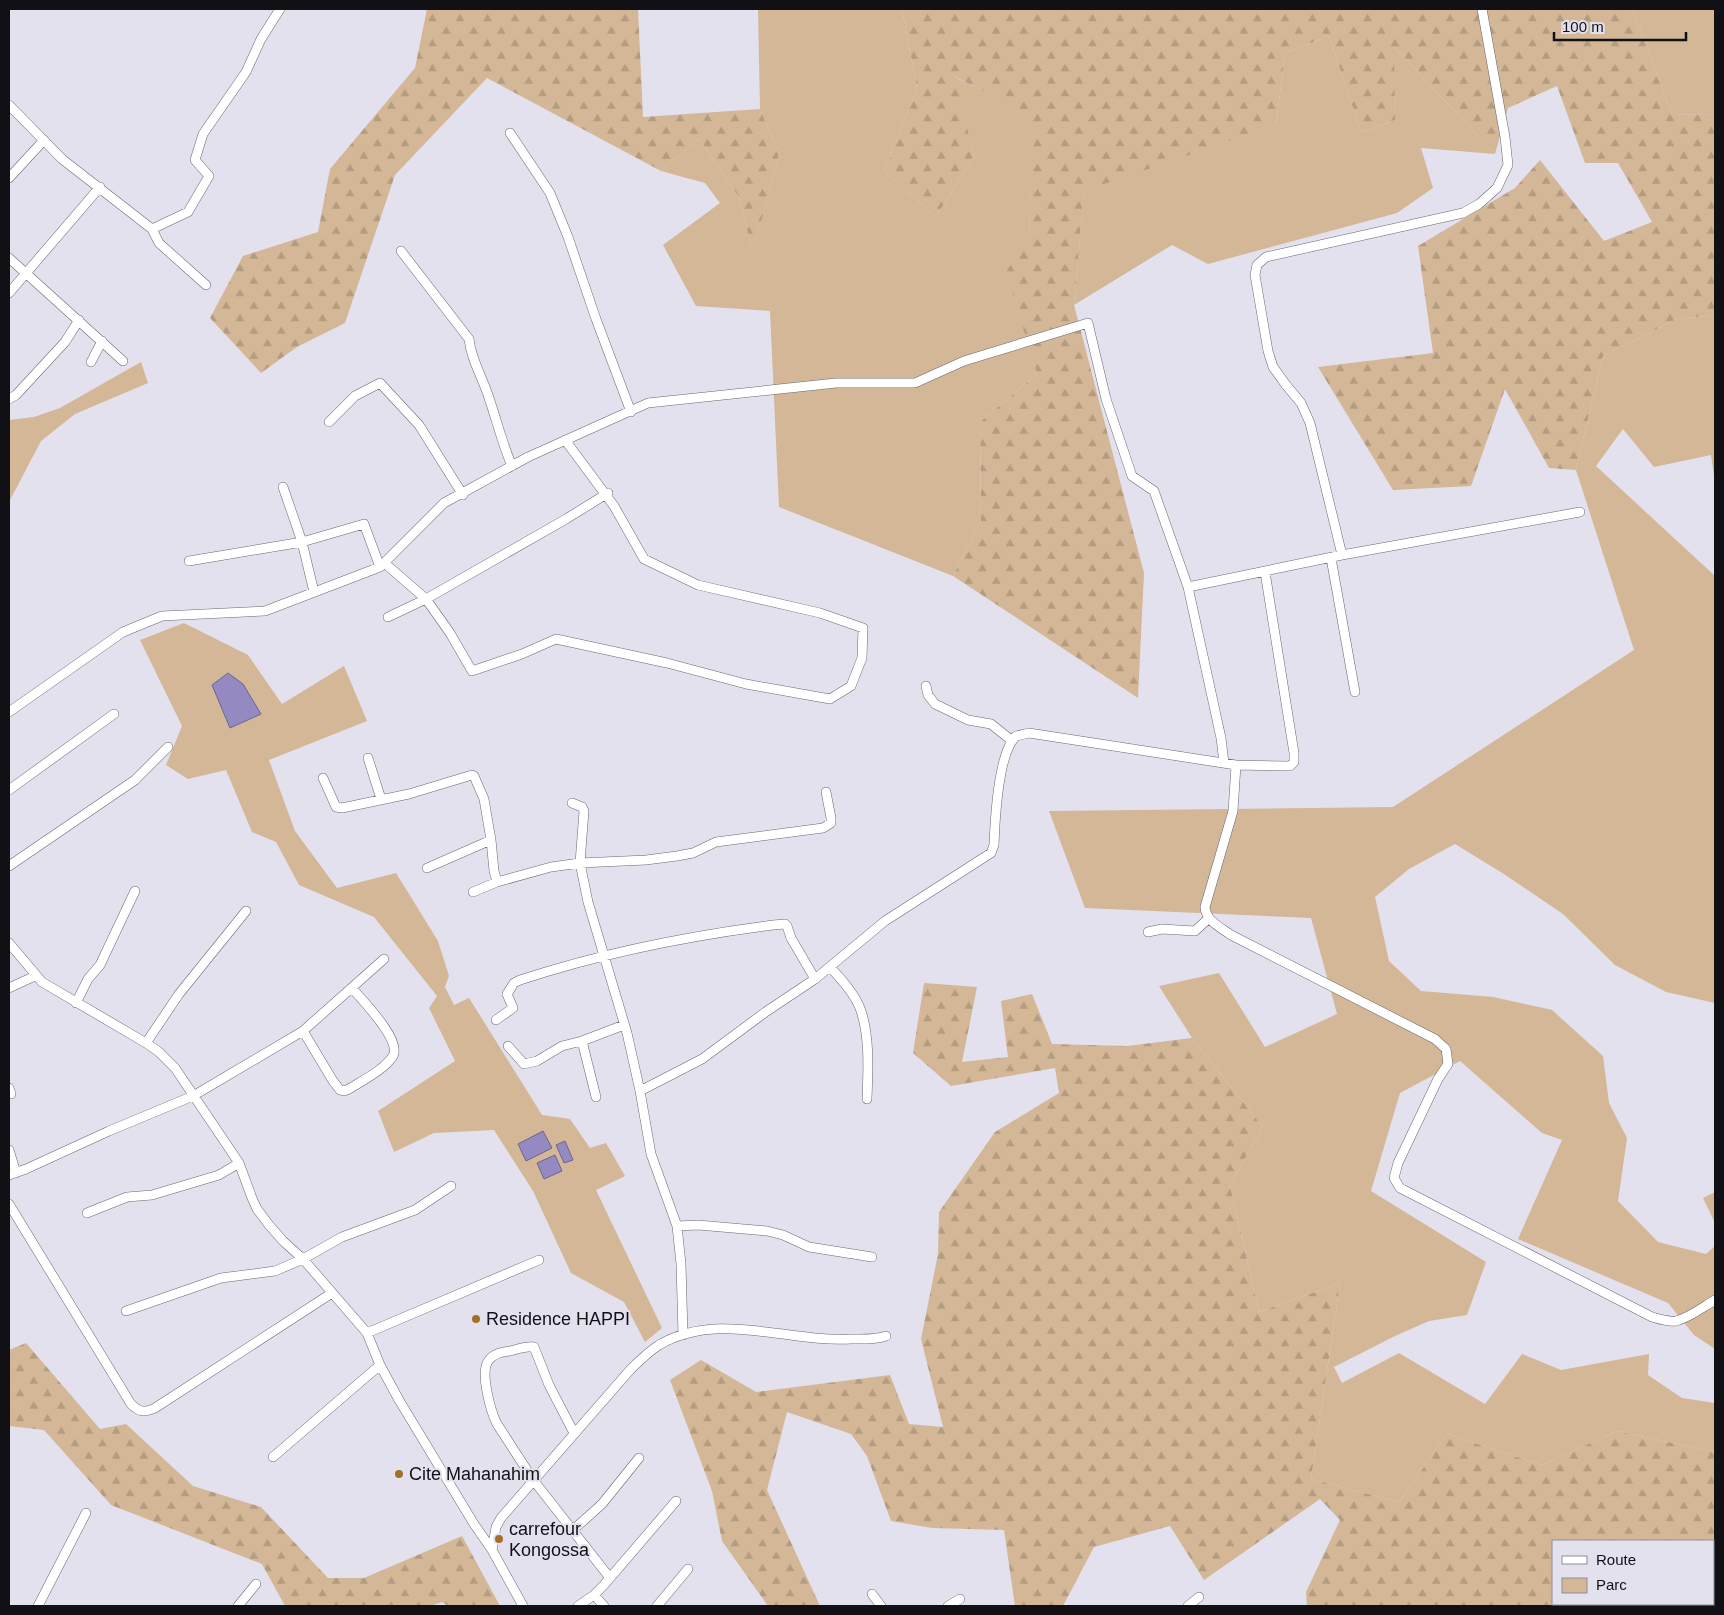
<svg xmlns="http://www.w3.org/2000/svg" width="1724" height="1615" font-family="Arial,sans-serif">
<style>
.green{fill:#d3b797}
.forest{fill:url(#forest-firs);fill-rule:evenodd}
.water{fill:#9489c0;stroke:#6d658d}
.lines{fill:none;stroke-linecap:round;stroke-linejoin:round}
.street-casing{stroke:#686772;stroke-width:10}
.street{stroke:#fff;stroke-width:9}
.poi-dot{fill:#a36f27;stroke:#e3e1ee;stroke-width:2}
.labels{text-anchor:middle;stroke-width:4;stroke-linejoin:round;paint-order:stroke}
.poi-label{font-size:18px;fill:#111115;stroke:#e3e1ee;text-anchor:start}
</style>
<defs>
<pattern id="forest-firs" width="22" height="20" patternUnits="userSpaceOnUse" patternTransform="scale(1.25)"><rect width="22" height="20" fill="#d3b797"/><path d="M5 1l3.5 6h-7zM16 11l3.5 6h-7z" fill="#b49c81"/></pattern>
</defs>
<rect width="100%" height="100%" fill="#e3e1ee"/>
<path class="green" d="M758,9H902L917,88L884,171L936,217L974,156L954,77L1034,114L1029,235L1007,272L1037,374L980,422L981,521L953,576L779,507L770,311L696,306L663,245L720,203L705,183L661,171L699,139L739,197L753,252L779,154L760,109Z
M1633,9H1715V114L1672,115Z
M1329,36L1361,132L1395,120L1393,46L1495,154L1421,148L1433,188L1397,213L1208,264L1172,245L1074,305L1084,190L1276,125L1285,53Z
M1715,315V484L1711,455L1654,467L1623,429L1596,466L1715,576V1003L1666,992L1615,965L1563,914L1504,874L1455,844L1409,869L1375,897L1389,961L1421,991L1493,997L1552,1010L1603,1056L1609,1103L1627,1138L1618,1201L1658,1242L1706,1254L1715,1246V1349L1694,1335L1668,1303L1518,1239L1562,1140L1542,1133L1460,1061L1400,1093L1371,1191L1486,1262L1467,1315L1429,1321L1395,1336L1334,1367L1342,1383L1399,1353L1485,1404L1522,1354L1561,1370L1649,1354L1648,1375L1682,1398L1715,1403V1452L1617,1431L1542,1465L1447,1434L1399,1502L1311,1479L1340,1283L1259,1312L1230,1185L1263,1127L1192,1038L1159,986L1219,973L1265,1047L1337,1014L1311,918L1085,908L1049,811L1393,807L1634,650L1576,470L1603,356L1677,319Z
M141,362L148,383L75,414L41,441L9,502V420L34,417L60,408Z
M184,623L248,655L282,704L344,666L367,721L269,760L295,831L337,888L396,873L438,941L449,976L445,987L454,1005L469,998L542,1115L570,1119L590,1148L606,1143L625,1176L596,1190L662,1328L645,1342L624,1302L571,1273L533,1191L494,1130L434,1133L394,1152L378,1111L455,1061L429,1008L437,996L374,917L299,885L276,842L252,832L226,770L188,779L166,765L182,726L140,640Z
M1715,1192V1223L1703,1198Z"/>
<path class="forest" d="M427,9H638L643,117L760,109L779,154L753,253L739,197L699,139L661,171L487,78L395,175L345,323L297,347L261,373L210,318L243,256L318,232L330,169L415,68Z
M902,9H1633L1672,115L1715,114V315L1677,319L1603,356L1576,470L1549,468L1505,389L1471,486L1393,490L1318,367L1433,353L1418,246L1515,188L1540,160L1604,241L1652,222L1618,163H1585L1557,86L1508,108L1495,154L1394,47L1395,120L1361,132L1329,36L1285,53L1276,125L1084,191L1074,305L1144,573L1138,698L953,576L981,521L980,422L1037,374L1006,272L1029,234L1033,115L955,77L974,156L936,217L884,171L917,88Z
M924,983L977,987L962,1062L1008,1057L1001,1001L1032,994L1052,1044L1127,1046L1192,1038L1263,1127L1230,1185L1259,1312L1340,1283L1311,1479L1399,1502L1447,1434L1542,1465L1617,1431L1715,1452V1606H1307L1306,1592L1340,1520L1320,1499L1204,1580L1170,1526L1094,1547L1063,1606H1015L1004,1530L932,1528L891,1521L867,1456L851,1434L787,1412L767,1490L820,1606H768L722,1541L712,1491L670,1380L701,1360L756,1392L890,1375L909,1424L943,1427L921,1339L938,1254L939,1212L995,1132L1059,1093L1055,1068L951,1086L913,1053ZM1553,1541H1713V1604H1553Z
M26,1343L100,1429L126,1424L193,1486L261,1507L328,1578H364L462,1536L500,1606H448L442,1602L431,1606H285L262,1564L111,1505L44,1430L9,1426V1350Z"/>
<path class="water" d="M228,673L243,684L261,714L230,728L212,685Z
M543,1131L552,1148L526,1161L518,1144Z
M565,1141L573,1160L564,1163L556,1145Z
M555,1155L562,1171L544,1179L537,1163Z"/>
<g class="lines">
<defs>
<path id="street" d="M9,105L62,159L152,229L159,243L206,285
M510,133L550,193L568,237L596,319L631,412
M9,178L44,140
M152,229L188,212L209,176L195,160L203,134L246,72L261,39L280,9
M401,251L469,339C471,360 483,378 489,398C497,421 502,443 512,466
M9,258L123,361
M9,293L100,187
M91,362L102,341
M9,399L16,395L65,342L79,320
M329,422L355,396L380,383L419,425L463,495
M1342,555L1310,423L1301,403L1286,385L1273,367L1268,351L1255,275L1257,265L1266,257L1463,213L1479,204L1497,188L1508,165L1505,137L1482,9
M1331,558L1355,692
M189,561L302,542L283,487
M389,567L426,599L450,633L472,671L522,654L556,639L667,663L746,684L830,699L851,686L862,658L863,628L820,613L698,585L644,559L614,506L565,440
M1188,587L1342,555L1580,512
M314,592L302,542L364,524L380,567
M388,617L426,599L566,519L608,493
M926,686L928,695L935,704L968,720L991,724L1011,740
M9,712L123,632L162,616L265,611L380,567L444,503L528,457L648,403L836,383H915L964,361L1088,323L1106,399L1132,476L1154,491L1188,587L1221,738L1224,763
M368,758L381,799
M1236,765L1233,811L1205,907C1206,921 1220,927 1231,935L1435,1039L1446,1049L1448,1064L1438,1079L1398,1163L1394,1178L1400,1188L1652,1317C1659,1319 1668,1322 1676,1321C1689,1318 1703,1307 1715,1300
M323,778L336,807L342,808L409,794L472,775L474,776L484,799L491,840L494,871L497,882
M9,790L114,714
M572,803L582,807L584,811L580,863L588,902L627,1033L640,1091L651,1154L677,1226L681,1264L683,1335
M9,866L135,780L168,747
M427,868L491,840
M473,892L497,882L551,867L580,863L646,860L677,856L693,853L716,842L823,828L831,823V818L826,792
M1148,932L1162,929L1195,931L1209,918
M9,943L42,982L146,1043L159,1052L175,1068L239,1163L252,1198L257,1209L269,1225L283,1241L303,1259L367,1333L380,1365L399,1400L474,1524L492,1550L523,1606
M830,967C841,979 856,995 861,1011C870,1038 868,1071 867,1099
M9,988L35,976
M76,1003L88,979L100,965L135,891
M496,1020L513,1008L507,994L514,983L520,980C602,953 687,936 773,925L785,924L787,926L791,938L815,979
M303,1031L333,1081L340,1090L344,1091L349,1089C363,1080 384,1070 393,1056C402,1040 362,1000 352,988
M582,1041L596,1097
M146,1043L179,994L246,911
M508,1046L524,1064L537,1061L562,1046L582,1041L624,1025
M9,1088L11,1094
M640,1091L702,1059L767,1011L815,979L885,921L991,853L994,845C995,819 998,753 1016,736L1029,733L1236,765L1290,766L1294,762V753L1265,572
M9,1150L16,1173
M9,1175L26,1169L109,1131L193,1096L303,1031L384,959
M9,1204L131,1404C139,1412 144,1413 155,1408L332,1293
M87,1213L127,1197L152,1195L219,1175L239,1163
M677,1226L698,1225L767,1231L783,1235L809,1247L872,1257
M126,1311L221,1278L275,1271L303,1259L342,1237L415,1210L451,1186
M367,1333L539,1260
M574,1433L549,1385L534,1347C526,1346 518,1349 510,1351C503,1352 494,1353 489,1360C479,1371 491,1412 497,1424L534,1481L610,1578
M273,1457L380,1365
M573,1530L602,1504L639,1458
M492,1550L496,1527L501,1518L630,1370C639,1361 648,1352 659,1345C719,1310 788,1343 851,1339C863,1339 875,1340 886,1336
M872,1594L881,1606
M594,1595L604,1606
M38,1606L86,1513
M238,1606L256,1584
M578,1606L594,1595L603,1586L676,1501
M657,1606L688,1569
M948,1606L960,1599
M1188,1606L1199,1597"/>
</defs>
<use href="#street" class="street-casing"/>
<use href="#street" class="street"/>
</g>
<g class="poi-dot">
<circle cx="476" cy="1319" r="5"/>
<circle cx="399" cy="1474" r="5"/>
<circle cx="499" cy="1539" r="5"/>
</g>
<g class="labels">
<g class="poi-label">
<text x="486" y="1325">Residence HAPPI</text>
<text x="409" y="1480">Cite Mahanahim</text>
<text x="509" y="1535">carrefour<tspan x="509" dy="21">Kongossa</tspan></text>
</g>
</g>
<rect width="1724" height="1615" fill="none" stroke="#111115" stroke-width="20"/>
<rect x="1552" y="1540" width="162" height="65" fill="#e3e1ee" stroke="#8f8e97"/>
<rect x="1562" y="1556" width="25" height="8" fill="#ffffff" stroke="#8f8e97"/>
<text x="1596" y="1565" font-size="15" fill="#111115">Route</text>
<rect x="1562" y="1578" width="25" height="15" fill="#d3b797" stroke="#8f8e97"/>
<text x="1596" y="1590" font-size="15" fill="#111115">Parc</text>
<path d="M1554 32v8h132v-8" fill="none" stroke="#111115" stroke-width="2.5"/>
<text x="1562" y="32" font-size="15" fill="#111115" stroke="#e3e1ee" stroke-width="4" paint-order="stroke">100 m</text>
</svg>
